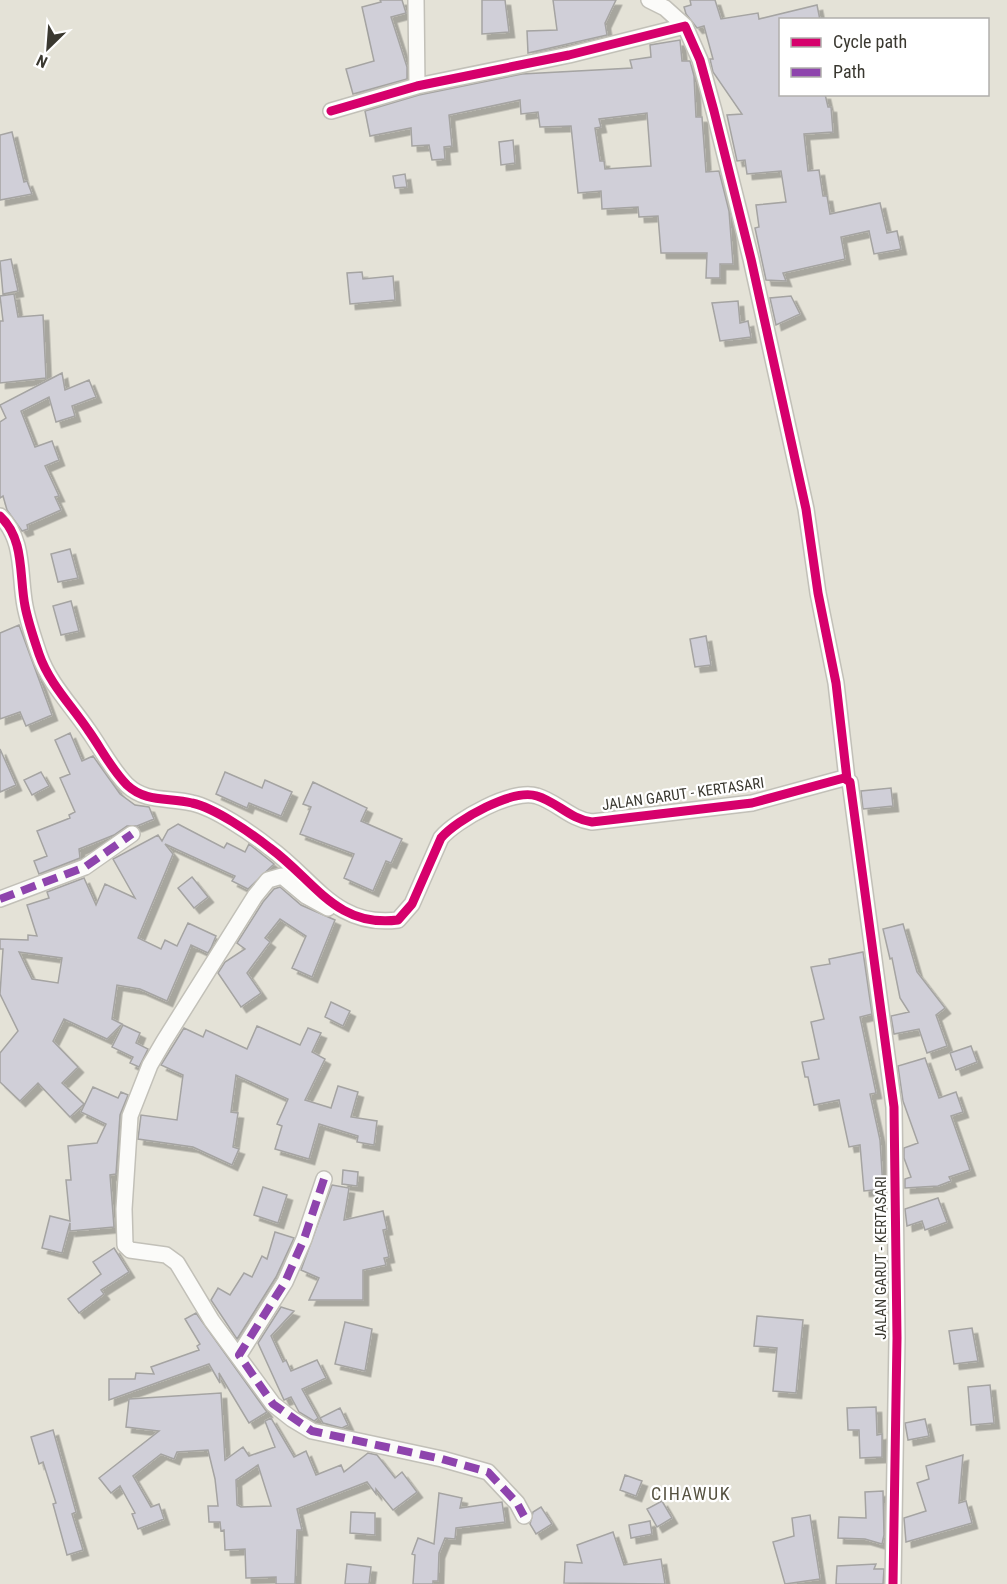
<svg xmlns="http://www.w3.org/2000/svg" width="1007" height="1584" font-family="'Roboto Condensed',sans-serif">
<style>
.building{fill:#d0cfd8;stroke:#a5a4a2;stroke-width:1.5;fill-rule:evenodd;filter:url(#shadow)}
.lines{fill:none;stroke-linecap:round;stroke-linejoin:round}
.street-casing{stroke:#c2c0b8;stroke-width:18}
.street{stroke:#fbfbf9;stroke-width:15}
.quiet{stroke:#8e44ad;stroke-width:8;stroke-dasharray:15 8;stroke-linecap:butt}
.cycleway-casing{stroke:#fff;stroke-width:13}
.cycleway{stroke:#d6006c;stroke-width:9}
.labels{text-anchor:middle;stroke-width:4.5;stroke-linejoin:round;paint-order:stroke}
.street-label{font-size:15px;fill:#3a3830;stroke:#fff}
.quarter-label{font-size:18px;letter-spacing:1.5px;fill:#565241;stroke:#fff}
</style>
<defs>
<filter id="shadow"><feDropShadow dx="5.5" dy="5.5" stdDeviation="0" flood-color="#0004"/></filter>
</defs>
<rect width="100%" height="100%" fill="#e4e2d7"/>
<path class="building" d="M380,0H402L406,13L391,17L407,67V79L353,94L346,69L374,61L362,7L381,2Z
M482,0H505L509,32L482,34Z
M553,0H616L605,23L607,35L528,53L527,31L557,30Z
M690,0H715L721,19L758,13L759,19L817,5L820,20H780V94H825L828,107H831L833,132L804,134L808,171L819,170L823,196H827L830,214L880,203L887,233L897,231L901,249L874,254L869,231L841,237L845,259L783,273L786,281L766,280L755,228L759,227L756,205L786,202L781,171L747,174L745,160L737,161L727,115L742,114L713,72L710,59H713L704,26L697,28L686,14L684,7L691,5Z
M680,40L682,61H690L694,76L696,117H702L706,172L719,171L729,211L733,264H720V278H706L707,253H661L658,216L639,217L638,207L602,209L601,191L578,193L571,126L540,127L538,112L521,114L520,100L449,115L452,146L444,147L445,159L432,160L429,145L412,146L411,128L370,136L365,111L419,95L522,74L632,68L630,60L651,57L650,45ZM647,113L651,166L605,169L604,161H600L595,128L601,127L599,119Z
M12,132L24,182L27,181L32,194L0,200V135Z
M513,140L515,163L501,165L499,142Z
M405,174L407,187L395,188L393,176Z
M11,259L18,291L3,294L0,261Z
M362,272L363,279L393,276L395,300L350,304L347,273Z
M14,294L18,317L43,315L46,378L0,383V321H3L0,296Z
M791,296L800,314L776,325L770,298Z
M738,301L740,323L748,321L751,337L720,341L712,303Z
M62,373L65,390L89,380L96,397L72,406L75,416L56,422L49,397L21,411L35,447L52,441L59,460L45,466L59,496L55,497L61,510L27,525L28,529L22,531L7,510L3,496L0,498V422L6,418L0,405Z
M70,549L78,578L58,582L51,554Z
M71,601L79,631L61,635L53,606Z
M19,625L52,715L26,726L20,712L0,719V633Z
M706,636L711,665L695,667L690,639Z
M70,733L82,761L93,756L120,794L135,805L149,807L154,819L137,826H127L114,835L79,849L80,858L39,874L34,861L47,856L37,831L70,818L69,815L75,812L60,778L70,774L55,740Z
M0,749L16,785L0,792Z
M41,772L49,786L32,795L24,780Z
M225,772L262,788L265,780L292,792L281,816L249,803L247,808L216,794Z
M313,782L367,808L361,821L402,839L391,863L386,861L373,891L344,878L354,854L300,834L311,807L303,804Z
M891,788L893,806L863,809L861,791Z
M178,824L224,848L227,843L245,852L249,844L274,864L248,889L232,881L235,876L165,844L173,854L138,938L161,949L165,940L177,946L188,923L216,936L211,948L208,953L191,945L167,1001L140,989L117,985L112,1019L122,1024L107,1039L64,1019L53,1041L78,1067L62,1083L84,1104L70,1117L38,1083L20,1101L0,1082V1053L18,1031L0,994L3,949H0V939L28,940V935L37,936L27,905L49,898L47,892L84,878L96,905L105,884L135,898L113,859L158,835L162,841L168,830ZM19,952L62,958L58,983L32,979Z
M192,877L208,897L194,908L178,888Z
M280,887L301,905L335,920L312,977L292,968L306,936L280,919L265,938L270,942L247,973L261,993L241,1007L218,973L225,962L245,949L237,943L263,902L274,889Z
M903,924L917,972L945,1008L936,1015L947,1046L927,1053L919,1029L894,1034L891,1016L909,1012L900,998L892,958L890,959L883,929Z
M863,952L872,1014L860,1017L876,1093L870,1094L880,1140L883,1189L864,1191L860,1145L849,1147L839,1100L814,1105L808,1077H805L802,1062L819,1059L811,1022L824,1019L811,967L830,964L829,959Z
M331,1002L350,1011L343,1026L325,1017Z
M123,1025L140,1033L136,1043L148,1049L139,1067L130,1063L133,1057L112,1047Z
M257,1026L300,1045L308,1028L321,1033L312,1052L325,1059L305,1100L331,1108L338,1086L358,1092L351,1117L377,1121L374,1145L357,1142L358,1136L319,1124L309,1159L275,1149L282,1126L277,1124L288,1099L236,1075L231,1112L238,1113L233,1147L239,1149L232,1165L193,1147L138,1139L141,1115L177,1120L183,1075L161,1065L184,1028L203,1037L206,1030L247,1049Z
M971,1046L977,1062L956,1070L950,1053Z
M925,1058L939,1098L956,1092L963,1112L951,1116L970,1170L949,1177L951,1181L938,1186L905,1188V1179L911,1177L904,1158V1148L918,1143L903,1101L898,1066Z
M93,1087L118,1098L121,1092L128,1095L120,1115L116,1174L110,1175L114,1227L70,1231V1223L62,1253L42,1248L50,1216L70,1221L66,1180H71L68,1146L97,1143L106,1124L81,1112Z
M343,1170L358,1172L357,1186L342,1184Z
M332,1185L349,1188L344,1220L383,1211L387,1229L383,1230L389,1257L384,1258L386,1265L363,1270V1300H309L319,1278L301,1270Z
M263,1187L287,1195L278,1223L254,1215Z
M938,1198L947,1222L925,1230L922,1221L907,1226L905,1209Z
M275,1232L294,1238L276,1277L237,1339L211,1300L218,1288L230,1295L244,1273L252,1277L262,1256L267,1259Z
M114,1248L129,1272L101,1290L104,1294L79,1313L68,1299L101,1274L93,1262Z
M281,1307L294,1311L271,1336L283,1362L286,1360L291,1371L317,1360L326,1378L302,1389L318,1418L314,1421L299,1412L291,1397L284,1400L258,1343Z
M196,1313L267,1412L249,1423L219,1373L220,1383L209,1364L109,1400V1379H135L136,1373L154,1374L151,1367L199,1350L197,1346L200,1344L185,1319Z
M757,1316L803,1320L796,1393L773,1391L777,1348L754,1346Z
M345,1322L372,1329L365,1371L335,1364Z
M972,1328L978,1361L954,1364L949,1331Z
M990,1385L994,1423L971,1425L968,1387Z
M221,1393L225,1460L243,1447L249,1456L275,1447L265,1421L271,1418L294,1457L306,1451L316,1475L341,1465L344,1472L368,1453L377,1455L395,1478L402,1472L417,1492L393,1510L376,1489V1494L367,1482L297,1509L302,1530H297L295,1584H276V1577L246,1578L245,1549L225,1550L224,1530L221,1531L220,1522H209L208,1506H218L215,1479L208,1450L177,1452L174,1459L161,1454L133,1476L151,1507L159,1504L164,1519L138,1529L132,1514L135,1513L120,1486L111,1493L99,1478L159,1431L126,1427L129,1399ZM258,1465L271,1506L241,1507L237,1505L236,1480Z
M876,1407L877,1435L882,1434V1457L860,1458L859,1430H848L847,1408Z
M340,1408L348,1425L342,1428L323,1423L320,1418Z
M925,1419L929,1436L908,1440L905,1423Z
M53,1430L76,1512L72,1514L83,1550L67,1555L53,1504L56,1503L43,1462L39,1464L31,1437Z
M963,1455L959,1503L966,1501L972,1523L906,1542L904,1518L926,1511L917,1483L929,1479L926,1466Z
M625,1475L642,1481L636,1496L620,1490Z
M883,1491L884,1535L882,1544L865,1539L838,1538L839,1517L866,1518L865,1492Z
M439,1493L462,1498L460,1508L502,1502L505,1522L456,1528L455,1539L445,1538L439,1553L438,1581H433V1584H413L415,1555L412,1554L418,1538L434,1544Z
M662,1501L672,1518L657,1527L647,1509Z
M541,1507L552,1524L536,1534L530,1524L533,1512Z
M351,1512L375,1513V1535L350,1533Z
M810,1515L820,1579L785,1584L773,1542L794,1536L792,1518Z
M650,1521L652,1534L631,1538L629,1525Z
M613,1532L624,1565L661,1559L665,1584L564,1583L565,1562L582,1563L577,1545Z
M347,1564L371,1567L369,1584H345Z
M876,1564L874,1569H884L883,1584H836L837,1566Z"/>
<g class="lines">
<defs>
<path id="street" d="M416,0L417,86
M649,0L665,8L685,26
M331,111L417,86L569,55L685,26L700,60L714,111L751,259L806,509L818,593L836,683L847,779
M0,516C25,539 19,576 25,606C28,622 34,639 39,654C49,683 71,705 88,730C101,748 111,769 127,785C146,803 169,797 192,803C215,808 251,833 270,848C314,880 336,928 398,920L412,904L441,838C456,820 513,788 537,796C557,802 570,819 592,822L752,803L844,778L850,782L894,1107L897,1338L893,1584
M0,899L85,867L132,834
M328,908L306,896L282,876L268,880L255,896L164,1041L150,1065L130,1116L124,1209L125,1245L130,1250L166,1255L177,1263L212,1321L273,1404L292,1419L312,1431L442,1459L488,1472L517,1503L524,1516
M239,1355L285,1282L304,1239L324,1179"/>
</defs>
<use href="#street" class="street-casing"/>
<use href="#street" class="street"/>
<path class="quiet" d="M0,899L85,867L132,834
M324,1179L304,1239L285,1282L239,1355L273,1404L312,1431L442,1459L488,1472L517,1503L524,1516"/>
<defs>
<path id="cycleway" d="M331,111L417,86L569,55L685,26L700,60L714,111L751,259L806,509L818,593L836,683L847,779
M0,516C25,539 19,576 25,606C28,622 34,639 39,654C49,683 71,705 88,730C101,748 111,769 127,785C146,803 169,797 192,803C215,808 251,833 270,848C314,880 336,928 398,920L412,904L441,838C456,820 513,788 537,796C557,802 570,819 592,822L752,803L844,778L850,782L894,1107L897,1338L893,1584"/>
</defs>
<use href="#cycleway" class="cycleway-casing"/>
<use href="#cycleway" class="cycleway"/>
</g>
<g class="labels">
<g class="street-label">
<text transform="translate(683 794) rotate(-8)" y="5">JALAN GARUT - KERTASARI</text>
<text transform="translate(881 1258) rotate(-90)" y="5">JALAN GARUT - KERTASARI</text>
</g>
<g class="quarter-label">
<text x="691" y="1500">CIHAWUK</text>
</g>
</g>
<rect x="779" y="18" width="210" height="78" fill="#ffffff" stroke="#b0afac" stroke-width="1.5"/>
<rect x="791" y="38" width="30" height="9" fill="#d6006c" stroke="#b0afac" stroke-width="1.5"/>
<text x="833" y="48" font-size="18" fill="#3a3830">Cycle path</text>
<rect x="791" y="68" width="30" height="9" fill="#8e44ad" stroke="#b0afac" stroke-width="1.5"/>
<text x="833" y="78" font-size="18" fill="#3a3830">Path</text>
<g transform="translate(48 48) rotate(205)" stroke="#ffffff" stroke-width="4.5" paint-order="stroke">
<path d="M0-4.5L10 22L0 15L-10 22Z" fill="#3a3830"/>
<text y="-9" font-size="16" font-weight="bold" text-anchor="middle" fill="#3a3830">N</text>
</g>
</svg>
